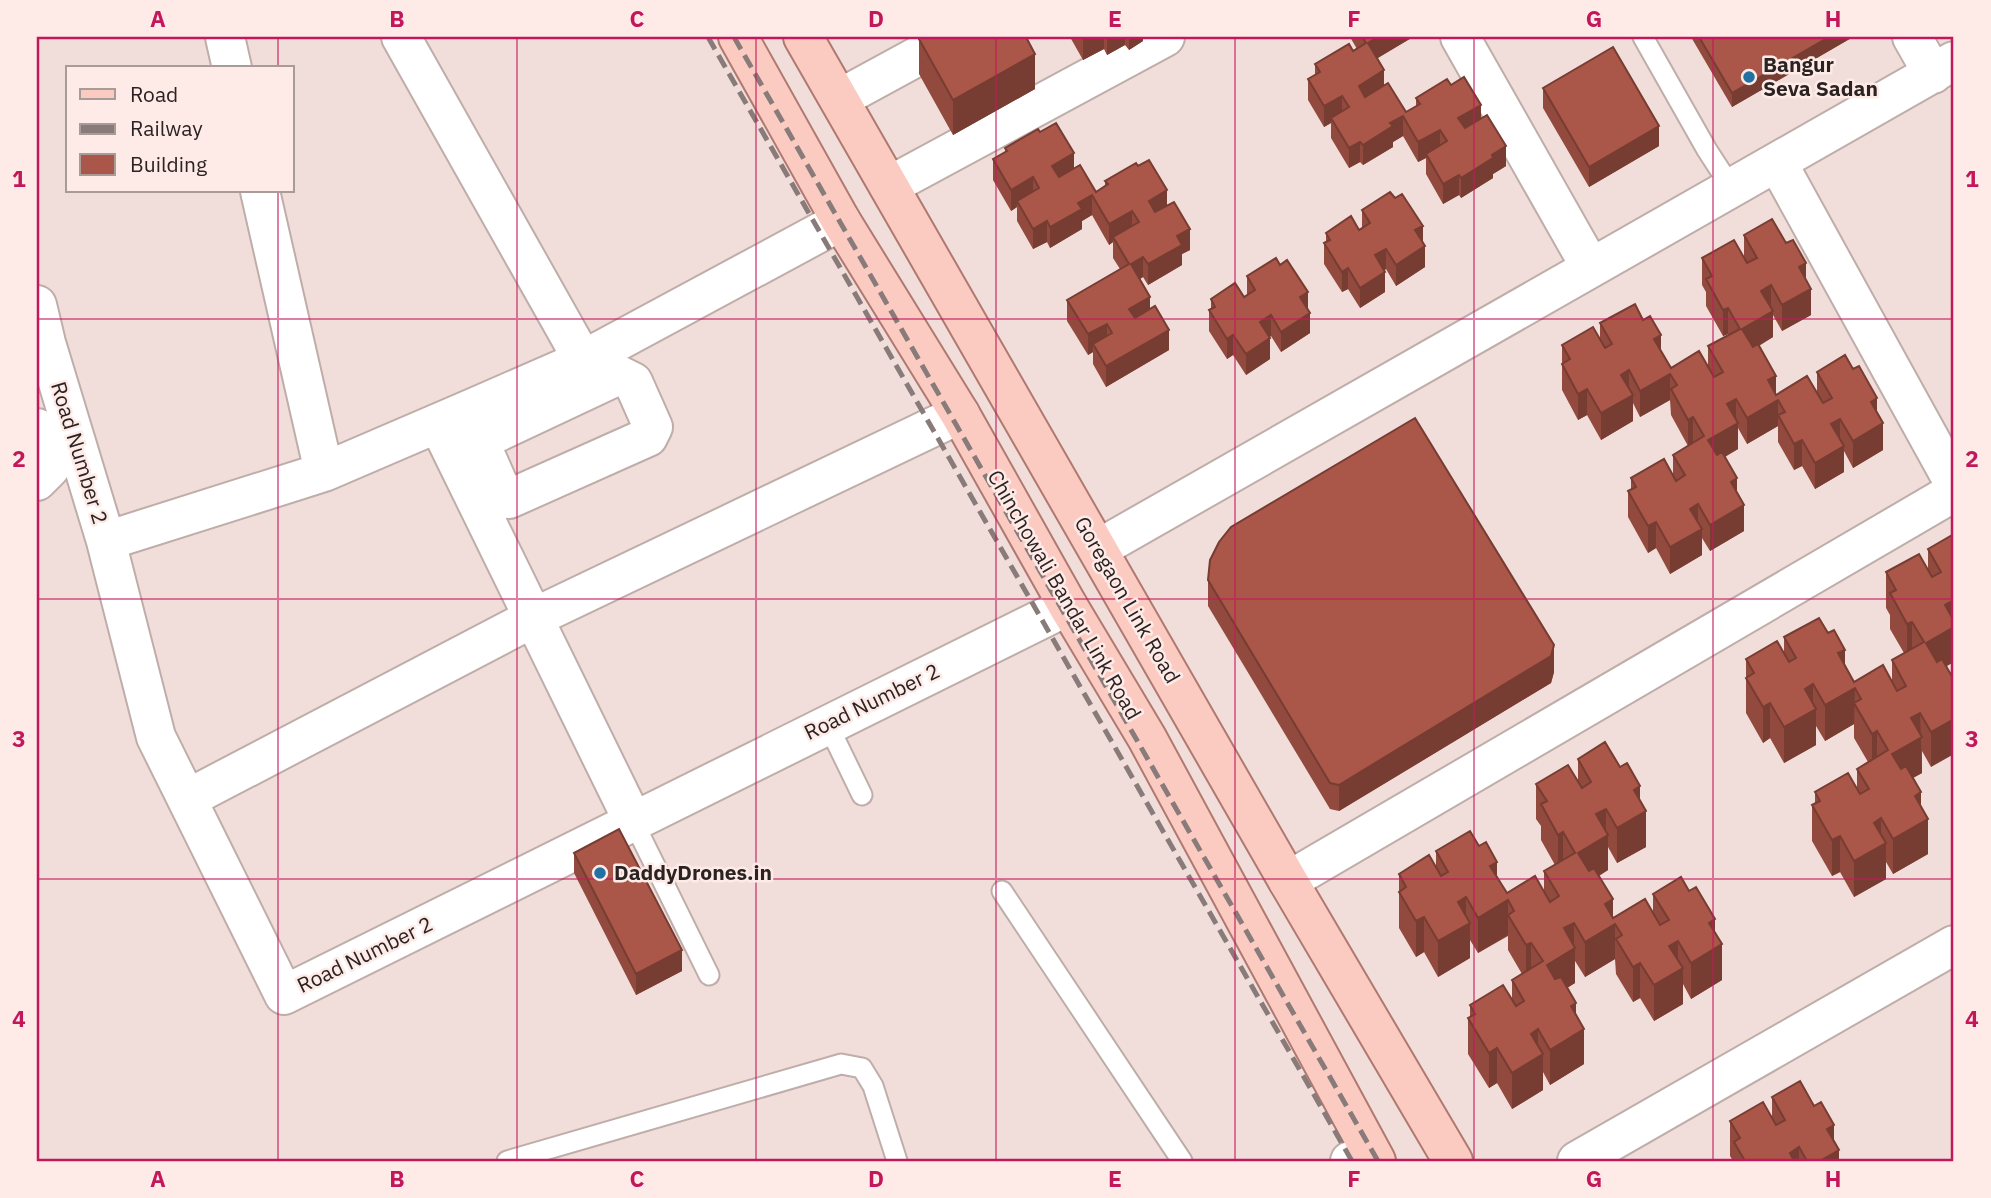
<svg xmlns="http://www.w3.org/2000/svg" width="1991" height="1198" font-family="'IBM Plex Sans',sans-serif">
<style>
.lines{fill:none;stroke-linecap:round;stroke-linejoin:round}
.service-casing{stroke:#bfada9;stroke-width:23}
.minor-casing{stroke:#bfada9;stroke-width:42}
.primary-casing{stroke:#b0796f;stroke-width:42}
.service{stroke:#fff;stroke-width:19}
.minor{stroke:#fff;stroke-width:38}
.primary{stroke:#fbcbc2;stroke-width:38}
.rail{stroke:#887b79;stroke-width:5;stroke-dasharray:14 7;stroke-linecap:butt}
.wall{fill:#924a3e}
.shaded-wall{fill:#773c32}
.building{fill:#aa5648;stroke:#773c32;stroke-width:2}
.grid{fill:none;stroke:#c2185b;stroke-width:2;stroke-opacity:0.55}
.poi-dot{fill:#2172a3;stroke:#feebe8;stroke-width:2.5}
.labels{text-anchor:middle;stroke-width:5;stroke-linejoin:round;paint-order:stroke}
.poi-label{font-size:21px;font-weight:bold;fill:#2a2321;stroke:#feebe8;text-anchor:start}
.street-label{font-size:21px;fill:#2a2321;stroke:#feebe8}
.neatline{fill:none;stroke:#c2185b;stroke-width:2.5}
.grid-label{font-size:23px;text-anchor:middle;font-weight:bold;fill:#c2185b}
</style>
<rect width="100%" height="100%" fill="#f1deda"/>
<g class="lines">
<defs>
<path id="service" d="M1643,37L1707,150L1731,187
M828,725L862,795
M633,821L709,975
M1002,891L1182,1161
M507,1161L841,1064L862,1068L873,1086L897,1161"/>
<path id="minor" d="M225,37L232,68
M401,37L583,360
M1460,37L1591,268
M1912,37L1933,74
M839,99L953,37
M1777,162L1954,483
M889,186L1165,37
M260,191L324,472
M37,305L46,343L106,541L156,737L284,995L1068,606
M466,411L500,488L509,499L648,437L653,427L633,382L619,375L479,441
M438,423L633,821
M37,428L50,468L37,481
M106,541L324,472L466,411L583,360L841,221
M1098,549L1954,61
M187,799L533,618L960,414
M1288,881L1954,492
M1350,1161L1374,1158
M1577,1161L1954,945"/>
<path id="primary" d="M738,37L841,221L960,414L1068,606L1147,738L1376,1161
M803,37L1288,881L1453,1161"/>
</defs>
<use href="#service" class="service-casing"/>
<use href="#minor" class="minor-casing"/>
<use href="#primary" class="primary-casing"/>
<use href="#service" class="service"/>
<use href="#minor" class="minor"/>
<use href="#primary" class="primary"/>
<path class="rail" d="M708,37L1352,1161
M734,37L1378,1161"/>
</g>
<path class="wall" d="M1070,37H1143V41L1129,50L1125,45L1107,55L1104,49L1083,60Z
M1350,37H1413L1377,58L1384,86L1406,112L1416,106V98L1451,85L1481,119L1506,166L1493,174V178L1461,198L1459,195L1443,204L1426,174V158L1418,162L1403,136L1393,142V147L1363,165L1360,162L1349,168L1331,138V123L1324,127L1308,100V79L1315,75V64L1353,51L1357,49Z
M1691,37H1853L1732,107Z
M919,39L1035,89L953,135L919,74Z
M1543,88L1659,146L1589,187L1543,108Z
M1005,148L1074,168L1096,192L1105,186V181L1167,206L1190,250L1182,254V265L1148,285L1143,277L1140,279L1150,309L1169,350L1106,387L1093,364V352L1088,355L1067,321V300L1120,269L1113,258V242L1109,245L1092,215L1082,221V229L1050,248L1047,242L1033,249L1017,221V207L1011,211L993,180V159L1005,152Z
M1362,210L1423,242L1425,267L1396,286L1386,269L1384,270L1385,292L1360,308L1348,289L1342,292L1324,264V243L1326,242V233L1359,230L1362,228Z
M1744,235L1806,280L1811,315L1782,331L1773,315V337L1759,346L1776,395L1817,392V372L1877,413L1883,450L1853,468L1844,451V472L1815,489L1802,466L1794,470L1778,442V426L1747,444L1738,428V449L1725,457L1737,493L1744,531L1710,551L1702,538V555L1670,574L1656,548L1648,553L1628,517V491L1631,490V478L1673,475V455L1688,446L1671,415L1670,400L1640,417L1633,403V421L1601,440L1587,415L1578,420L1562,390V345L1600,340V323L1661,351L1671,368L1708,367V346L1729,335L1728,334L1723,336L1706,306V292L1702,285V258L1744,257Z
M1247,276L1308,310L1310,333L1281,352L1271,336L1269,337L1270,359L1246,375L1233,355L1227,359L1209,331V310L1211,309V299L1244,297L1247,295Z
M1954,534L1946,667L1931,767L1922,751V773L1913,778L1921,806L1928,854L1893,874L1886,862V879L1854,897L1840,872L1832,876L1812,841V805L1815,804V792L1857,789V769L1868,762L1854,738V724L1825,741L1816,726V745L1784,763L1770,738L1763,743L1746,713V659L1784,654V637L1845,665L1854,682L1892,681V660L1904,653L1890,629V615L1886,608V572L1928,571V549Z
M1208,580L1554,672L1551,683L1339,811L1330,809L1208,606Z
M1578,759L1640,802L1646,847L1617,863L1608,847V870L1599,876L1613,917L1653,914V894L1715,933L1722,980L1691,999L1683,984V1004L1654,1021L1640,998L1633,1002L1616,974L1615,959L1585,977L1575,961V983L1567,988L1576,1016L1584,1064L1550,1085L1543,1072V1090L1512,1109L1497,1083L1489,1088L1468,1054V1018L1470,1017V1005L1512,1000V980L1522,974L1508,950V936L1478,953L1470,940V958L1438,977L1424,952L1416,957L1399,928V874L1436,867V851L1497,876L1507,893L1544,891V871L1555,865L1541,840V826L1536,819V784L1578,780Z
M574,853L682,971L636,995L574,873Z
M1772,1097L1834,1141L1839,1161H1733L1730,1156V1121L1772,1118Z"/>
<path class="shaded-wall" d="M1083,37H1104V49L1083,60Z
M1107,37H1125V45L1107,55Z
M1129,37H1143V41L1129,50Z
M1379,37H1413L1368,64V43Z
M1829,37H1853L1732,107V93Z
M1035,54V89L953,135V100Z
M1384,70V91L1359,106V86Z
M1342,96V116L1331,118V123L1324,127V106Z
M1481,105V125L1458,138V118Z
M1403,116V136L1393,142V147L1363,165V145L1390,123Z
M1659,126V146L1589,187V167Z
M1440,130V150L1426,154V158L1418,162V142Z
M1360,142V162L1349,168V148Z
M1506,146V166L1493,174V178L1461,198V178L1492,155Z
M1074,153V174L1052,186V166Z
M1459,175V195L1443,204V184Z
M1033,177V198L1017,201V207L1011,211V190Z
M1167,190V211L1149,221V201Z
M1092,195V215L1082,221V229L1050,248V227L1078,203Z
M1132,211V231L1113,237V242L1109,245V224Z
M1047,221V242L1033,249V229Z
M1423,226V246L1415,230Z
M1190,229V250L1182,254V265L1148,285V264L1177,236Z
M1425,246V267L1396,286V265Z
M1386,249V269L1375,276V255Z
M1143,257V277L1131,284V264Z
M1806,263V289L1799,267Z
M1348,268V289L1342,292V272Z
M1385,272V292L1360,308V288Z
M1771,285V311L1761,291Z
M1811,289V315L1782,331V305Z
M1308,292V313L1300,297Z
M1150,297V317L1129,329V309Z
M1728,308V334L1723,336V310Z
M1773,311V337L1742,355V329Z
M1310,313V333L1281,352V332Z
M1271,315V336L1260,343V322Z
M1107,324V344H1093V352L1088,355V334Z
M1169,330V350L1106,387V366Z
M1233,335V355L1227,359V339Z
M1661,335V361L1654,339Z
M1270,338V359L1246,375V354Z
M1629,370V397L1621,375Z
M1670,374V400L1640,417V391Z
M1776,376V401L1778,400V426L1747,444V418L1768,380Z
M1587,389V415L1578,420V394Z
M1633,395V421L1601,440V413Z
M1877,398V424L1871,402Z
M1736,399V424L1738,423V449L1708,466V440L1727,404Z
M1693,417V443L1688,446V420Z
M1840,419V445L1831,424Z
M1883,423V450L1853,468V441Z
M1802,440V466L1794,470V444Z
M1844,446V472L1815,489V463Z
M39,452V472L37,473V453Z
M1737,478V504L1731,482Z
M1698,504V530L1690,509Z
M1744,505V531L1710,551V525Z
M1656,522V548L1648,553V526Z
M1702,529V555L1670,574V547Z
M1954,600V662L1926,678V643L1945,605Z
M1912,622V657L1907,659V624Z
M1554,645V672L1551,683L1339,811V785Z
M1845,650V685L1838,653Z
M1813,684V711L1816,709V745L1784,763V727L1805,689Z
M1855,688L1854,724L1825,741V705Z
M1954,693V754L1931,767V732L1952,694Z
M1770,703V738L1763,743V707Z
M1920,713L1922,773L1892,789V754L1911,718Z
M1877,731V767L1872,769V734Z
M1640,786V815L1646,811V847L1617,863V828L1634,790Z
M1921,792V823L1928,819V854L1893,874V839L1915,796Z
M1606,809V836L1608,835V870L1578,888V853L1596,814Z
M1881,818V846L1886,843V879L1854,897V861L1874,823Z
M1563,832V868L1558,870V835Z
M1840,836V872L1832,876V840Z
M1497,862V897L1490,866Z
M1466,897V925L1470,923V958L1438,977V941L1458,902Z
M1613,899V925L1615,924V959L1585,977V942L1605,904Z
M1508,900V935L1478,953V918Z
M1424,917V952L1416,957V921Z
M1715,919V949L1722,944V980L1691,999V963L1709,923Z
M1574,923V949L1575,948V983L1547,1000V965L1564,928Z
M1678,941V971L1683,968V1004L1654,1021V985L1669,946Z
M1531,943V978L1526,981V945Z
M682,950V971L636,995V974Z
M1640,963V998L1633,1002V967Z
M1576,1003V1034L1584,1029V1064L1550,1085V1050L1571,1006Z
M1538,1029V1057L1543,1054V1090L1512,1109V1073L1531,1034Z
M1497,1048V1083L1489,1088V1053Z
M1834,1125V1153L1839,1150V1161H1820L1827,1129Z
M1799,1147V1161H1790V1153Z"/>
<path class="building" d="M922,37H1026L1035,54L953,100L919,39Z
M1362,37H1379L1368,43L1384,70L1359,86L1365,97L1388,83L1406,112L1420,104L1416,98L1447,79L1451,85L1464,77L1481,105L1458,118L1465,128L1487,115L1506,146L1492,155L1493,158L1461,178L1459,175L1443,184L1426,154L1447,141L1440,130L1418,142L1403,116L1390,123L1393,126L1363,145L1360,142L1349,148L1331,118L1349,107L1342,96L1324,106L1308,79L1320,72L1315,64L1349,44L1353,51L1366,43Z
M1699,37H1829L1732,93Z
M1613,47L1659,126L1589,167L1543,88Z
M1056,123L1074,153L1052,166L1059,177L1080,165L1096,192L1108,184L1105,181L1136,163L1138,166L1149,160L1167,190L1149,201L1155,212L1174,202L1190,229L1177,236L1182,245L1148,264L1143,257L1131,264L1150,297L1129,309L1135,318L1155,306L1169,330L1106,366L1093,344L1112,333L1107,324L1088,334L1067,300L1129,264L1113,237L1139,222L1132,211L1109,224L1092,195L1078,203L1082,209L1050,227L1047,221L1033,229L1017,201L1039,188L1033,177L1011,190L993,159L1007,151L1005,148L1038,129L1040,132Z
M1390,192L1395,198L1402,194L1423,226L1415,230L1425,246L1396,265L1386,249L1375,255L1385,272L1360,288L1348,268L1342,272L1324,243L1330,240L1326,233L1351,216L1359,230L1370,223L1362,210Z
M1772,219L1786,243L1793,240L1806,263L1799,267L1811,289L1782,305L1771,285L1761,291L1773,311L1742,329L1753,347L1758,344L1776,376L1768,380L1776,395L1807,376L1823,403L1832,398L1817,372L1845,355L1853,369L1859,366L1877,398L1871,402L1883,423L1853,441L1840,419L1831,424L1844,446L1815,463L1802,440L1794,444L1778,415L1785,412L1778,400L1747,418L1736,399L1727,404L1738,423L1708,440L1717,455L1722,452L1737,478L1731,482L1744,505L1710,525L1698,504L1690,509L1702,529L1670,547L1656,522L1648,526L1628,491L1636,487L1631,478L1664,459L1676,481L1685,475L1673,455L1704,436L1693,417L1688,420L1671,389L1677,385L1670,374L1640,391L1629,370L1621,375L1633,395L1601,413L1587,389L1578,394L1562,364L1570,359L1562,345L1593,327L1605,348L1612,344L1600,323L1635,304L1643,320L1650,316L1661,335L1654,339L1671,368L1699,351L1714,377L1723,372L1708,346L1740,329L1728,308L1723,310L1706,279L1712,276L1702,258L1734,240L1747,263L1757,258L1744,235Z
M1276,258L1280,265L1287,260L1308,292L1300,297L1310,313L1281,332L1271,315L1260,322L1270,338L1246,354L1233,335L1227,339L1209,310L1215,307L1211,299L1235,283L1244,297L1255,290L1247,276Z
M1415,418L1554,645L1551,656L1339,785L1330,783L1208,580L1210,560L1219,542L1231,527Z
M1954,534V600L1945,605L1954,621V627L1926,643L1937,662L1942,659L1954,680V693L1952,694L1954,699V719L1931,732L1920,713L1911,718L1922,737L1892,754L1901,769L1906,766L1921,792L1915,796L1928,819L1893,839L1881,818L1874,823L1886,843L1854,861L1840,836L1832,840L1812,805L1820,801L1815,792L1848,773L1860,794L1869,789L1857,769L1888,750L1877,731L1872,734L1854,703L1861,699L1855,688L1825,705L1813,684L1805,689L1816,709L1784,727L1770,703L1763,707L1746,678L1754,673L1746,659L1777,641L1789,662L1796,658L1784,637L1819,618L1828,633L1834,630L1845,650L1838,653L1854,682L1883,665L1897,691L1906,686L1892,660L1924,642L1912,622L1907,624L1890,593L1896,590L1886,572L1919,554L1932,577L1941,572L1928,549Z
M1605,742L1620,767L1627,763L1640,786L1634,790L1646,811L1617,828L1606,809L1596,814L1608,835L1578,853L1589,871L1594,868L1613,899L1605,904L1613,918L1645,899L1660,925L1669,920L1653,894L1681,877L1689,891L1696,887L1715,919L1709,923L1722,944L1691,963L1678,941L1669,946L1683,968L1654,985L1640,963L1633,967L1616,939L1622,935L1615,924L1585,942L1574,923L1564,928L1575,948L1547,965L1555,979L1561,977L1576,1003L1571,1006L1584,1029L1550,1050L1538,1029L1531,1034L1543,1054L1512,1073L1497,1048L1489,1053L1468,1018L1475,1014L1470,1005L1503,985L1516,1006L1524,1001L1512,980L1543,961L1531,943L1526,945L1508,915L1514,911L1508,900L1478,918L1466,897L1458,902L1470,923L1438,941L1424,917L1416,921L1399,892L1406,887L1399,874L1429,855L1441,876L1448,872L1436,851L1470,831L1479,846L1486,842L1497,862L1490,866L1507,893L1535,876L1550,902L1559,896L1544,871L1575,853L1563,832L1558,835L1541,804L1547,801L1536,784L1568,765L1582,788L1591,782L1578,759Z
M619,829L682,950L636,974L574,853Z
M1800,1081L1814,1106L1821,1102L1834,1125L1827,1129L1839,1150L1820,1161H1807L1799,1147L1790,1153L1794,1161H1745L1734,1142L1740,1138L1730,1121L1763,1102L1776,1125L1785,1120L1772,1097Z"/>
<path class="grid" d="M278,37V68M517,37V1161M756,37V1161M996,37V1161M1235,37V1161M1474,37V1161M1713,37V1161M278,191V1161M37,319H1954M37,599H1954M37,879H1954"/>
<g class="poi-dot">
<circle cx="1749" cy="77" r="7"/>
<circle cx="600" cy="873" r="7"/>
</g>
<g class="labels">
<g class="poi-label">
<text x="1763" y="72">Bangur<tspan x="1763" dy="24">Seva Sadan</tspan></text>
<text x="614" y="880">DaddyDrones.in</text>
</g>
<g class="street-label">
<text transform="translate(79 453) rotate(73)" y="7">Road Number 2</text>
<text transform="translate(1064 595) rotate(60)" y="7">Chinchowali Bandar Link Road</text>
<text transform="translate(1127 600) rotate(60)" y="7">Goregaon Link Road</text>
<text transform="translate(872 702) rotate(-26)" y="7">Road Number 2</text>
<text transform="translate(365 955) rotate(-26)" y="7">Road Number 2</text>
</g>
</g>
<rect width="1991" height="1198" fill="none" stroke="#feebe8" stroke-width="77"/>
<rect x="66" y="66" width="228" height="126" fill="#feebe8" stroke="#a99b98" stroke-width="2"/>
<rect x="80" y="89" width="35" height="10" fill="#fbcbc2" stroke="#a99b98" stroke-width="2"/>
<text x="130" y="102" font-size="21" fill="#2a2321">Road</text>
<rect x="80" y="124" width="35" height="10" fill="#887b79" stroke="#a99b98" stroke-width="2"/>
<text x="130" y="136" font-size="21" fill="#2a2321">Railway</text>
<rect x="80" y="154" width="35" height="21" fill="#aa5648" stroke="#a99b98" stroke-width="2"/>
<text x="130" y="172" font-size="21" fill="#2a2321">Building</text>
<rect x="38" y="38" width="1914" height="1122" class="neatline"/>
<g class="grid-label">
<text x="158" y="27">A</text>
<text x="397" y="27">B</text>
<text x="637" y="27">C</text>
<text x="876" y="27">D</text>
<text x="1115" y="27">E</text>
<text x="1354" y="27">F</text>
<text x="1594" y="27">G</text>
<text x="1833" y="27">H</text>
<text x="19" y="187">1</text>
<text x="1972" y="187">1</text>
<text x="19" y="467">2</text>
<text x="1972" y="467">2</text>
<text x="19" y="747">3</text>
<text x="1972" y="747">3</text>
<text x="19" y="1027">4</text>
<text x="1972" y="1027">4</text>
<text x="158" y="1187">A</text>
<text x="397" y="1187">B</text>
<text x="637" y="1187">C</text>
<text x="876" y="1187">D</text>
<text x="1115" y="1187">E</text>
<text x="1354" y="1187">F</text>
<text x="1594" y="1187">G</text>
<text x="1833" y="1187">H</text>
</g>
</svg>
